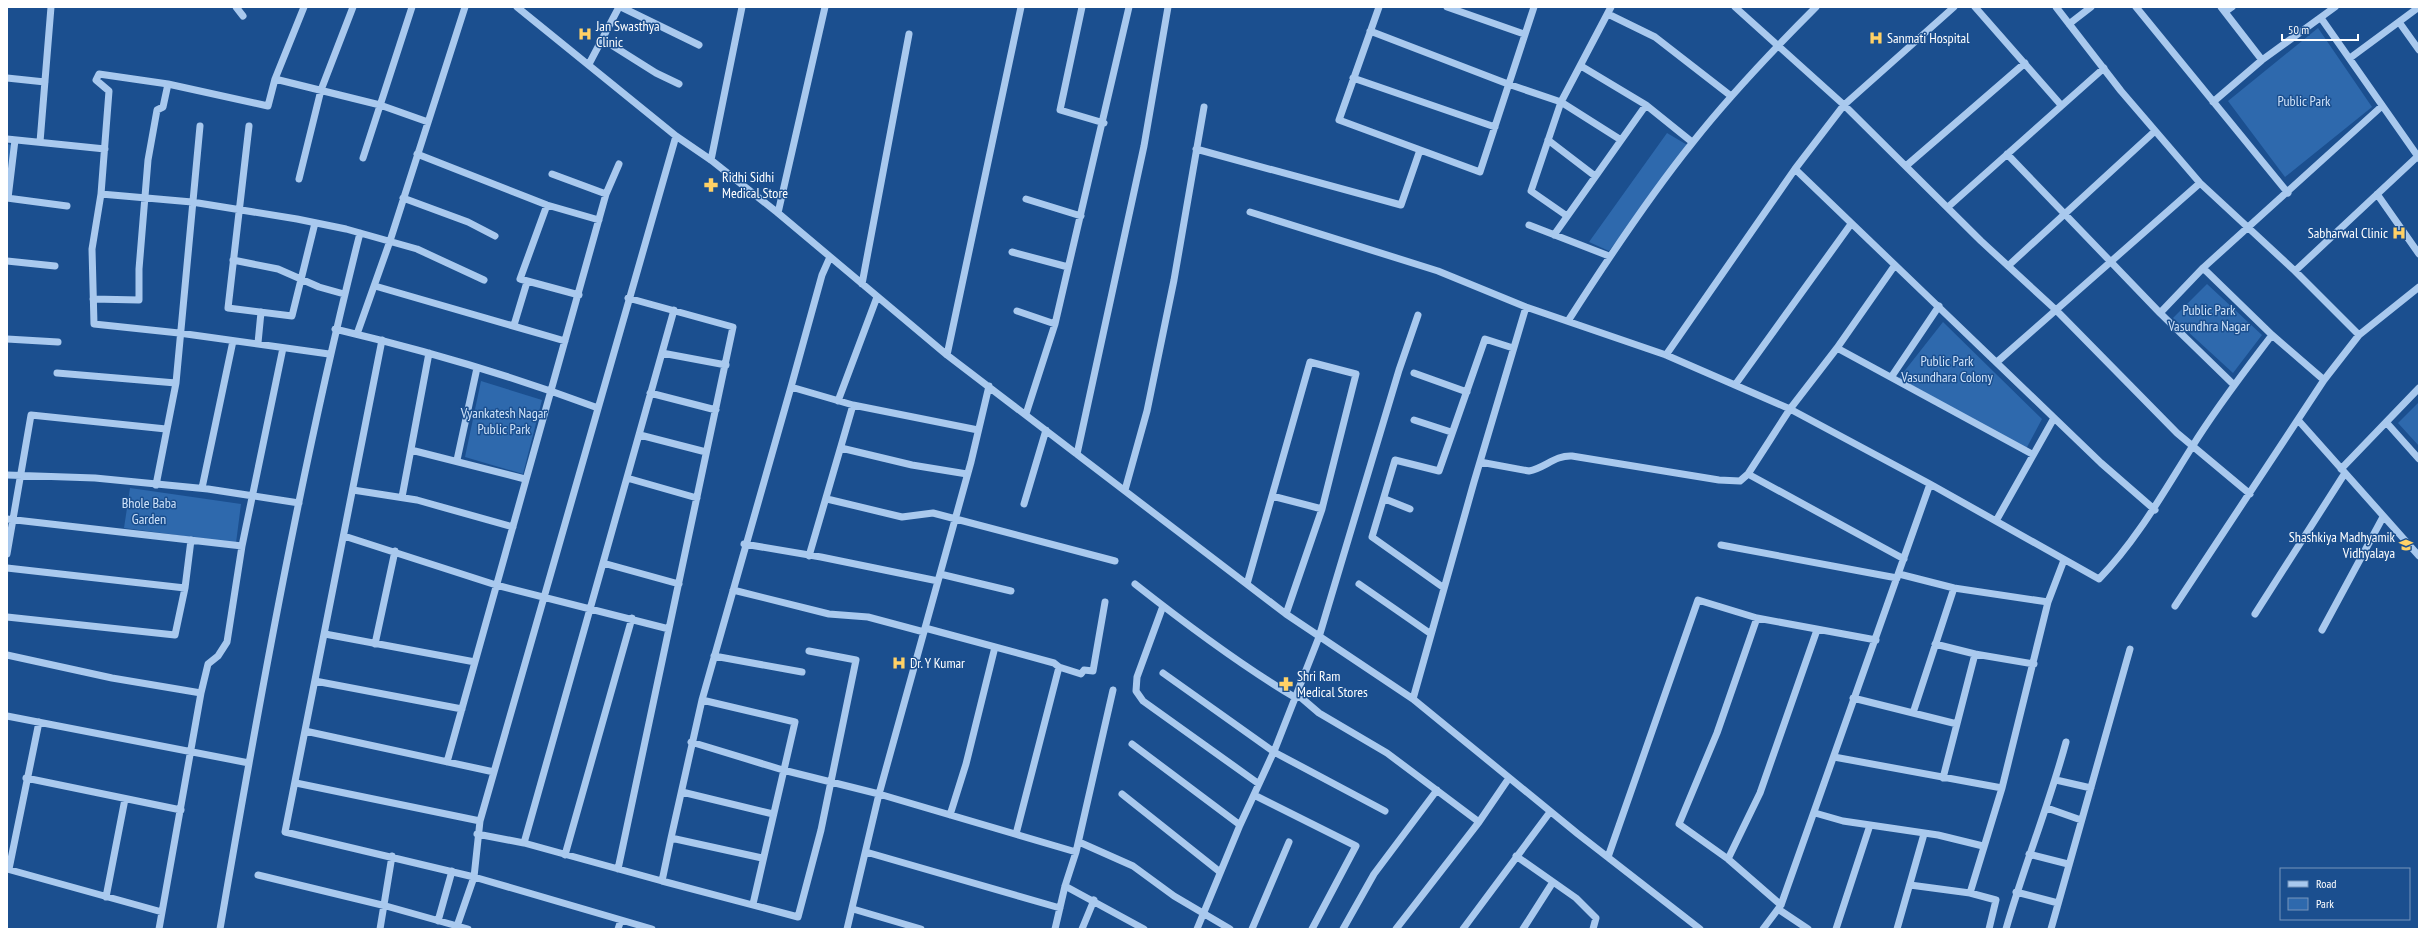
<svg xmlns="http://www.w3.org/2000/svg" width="2426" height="936" font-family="'PT Sans Narrow',sans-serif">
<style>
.green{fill:#2e69ad}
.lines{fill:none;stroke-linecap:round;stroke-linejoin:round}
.minor{stroke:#a9c9ee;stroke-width:7}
.labels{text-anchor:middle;stroke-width:3;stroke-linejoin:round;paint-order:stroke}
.poi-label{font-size:14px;fill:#fff;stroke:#1b4f8f;text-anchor:start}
.park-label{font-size:14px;fill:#cfe3fa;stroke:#1b4f8f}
</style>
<rect width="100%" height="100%" fill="#1b4f8f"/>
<path class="green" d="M2318,28L2372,107L2285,177L2228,101Z
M1667,133L1689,146L1609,251L1589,242Z
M7,144L12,145L7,187Z
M2207,284L2262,335L2233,373L2173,318Z
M1943,322L2042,419L2026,449L1899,378Z
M481,381L542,400L523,474L465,457Z
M2419,402V446L2398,423Z
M130,488L241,504L236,543L124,528Z"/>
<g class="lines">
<path class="minor" d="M236,7L243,16
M304,7L275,79L268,106L168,84L99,74L96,80L109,91L101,194L92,249L94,324L179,333L329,354
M517,7L676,136L711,160L778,213L947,355L1286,614L1413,699L1578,834L1700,929
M621,7L699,45
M1082,7L1060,110L1104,123
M1379,7L1339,120L1480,172L1534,7
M1447,7L1524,34
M1735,7L1844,105L1981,241L2056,310L2177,433L2250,494
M1975,7L2061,105
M2056,7L2121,91L2200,183L2295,271L2359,335
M2136,7L2288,193
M2221,7L2262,60
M2225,12L2232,7
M1608,14L1655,37L1731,96
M2321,18L2419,158
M2399,22L2419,50
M2069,24L2091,7
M1370,31L1508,84L1561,102L1621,140
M602,39L656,73L679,84
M2350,58L2419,7
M589,64L619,7
M1581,66L1646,105L1692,142
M7,78L45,82
M1353,78L1495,127
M275,79L380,105L428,122
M2213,102L2262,60L2335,7
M249,126L228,308L292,316L315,223
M7,139L105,149
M1548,140L1595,176
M40,142L51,7
M1196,149L1401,205L1420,150
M417,154L547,205L599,220
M2007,154L2160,313L2234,385
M363,158L412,7
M711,160L742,7
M1906,166L2025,63
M1795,169L2101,463L2155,510
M552,174L606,194
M299,179L321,90L353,7
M101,194L192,202L297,219L346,229L417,249L484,280
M2377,194L2419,254
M7,198L67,206
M8,198L15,140
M403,198L468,222L495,236
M1026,199L1081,216
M547,205L520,279L579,295
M1948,207L2104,68
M1250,212L1438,271L1526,307L1666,355L1790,409L1930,484L2099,579C2137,540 2163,493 2192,447C2216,408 2244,372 2272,335
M778,213L825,7
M1567,216L1531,191L1561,102L1611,7
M1529,225L1609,256
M1554,235L1646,105
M1012,252L1068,267
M233,260L278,269L319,287L344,294
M7,261L55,266
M2008,266L2155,131
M2203,268L2272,335L2324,380
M2295,271L2418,156
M862,284L909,34
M375,286L565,341
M93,299L139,300V269L148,160L157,110L163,107L168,84
M674,310L603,563L679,584
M1017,311L1055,324
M2160,313L2203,268L2382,106
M1568,321C1607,260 1648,198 1693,142C1731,94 1773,50 1816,7
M514,325L527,282
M335,329C424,350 512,376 598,408
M357,334L390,241L465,7
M7,339L58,342
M382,340L285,832L474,877L652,929
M258,343L261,312
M1837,348L2032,454
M662,353L726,365
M947,355L1021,7
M1666,355L1795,169L1844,105L1954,7
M1997,362L2200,183
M57,373L176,383
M1414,373L1467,392
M1892,376L1939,306
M1735,385L1851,224
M791,387L822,275L830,257
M650,393L716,410
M838,401L877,297
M1026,414L1055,324L1129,7
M1414,420L1451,432
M2298,420L2419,556
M2386,422L2419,459
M640,435L706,452
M841,448L912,465L967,474
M411,450L525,479
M1077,454L1144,146L1168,7
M457,460L477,368
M1480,462L1529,471C1545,468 1555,455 1572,456L1719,480L1740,481L1748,474L1790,409L1837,348L1895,265
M2341,469L2419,388
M1748,474L1904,559
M7,475L95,478L208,489L299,503
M627,478L697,498
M156,485L176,383L200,126
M202,488L233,341
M353,490L417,500L513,527
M1125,490L1147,411L1174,280L1204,107
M1272,496L1322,509
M402,497L429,353
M827,499L902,517L933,513L1115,561
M1385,499L1410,509
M1024,504L1046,430
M7,519L242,546
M1996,521L2054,418
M344,536L496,585L669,629
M744,544L821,557L938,581
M1721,545L1897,578
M7,554L31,415L166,429
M809,556L853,405
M7,568L185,588
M940,574L1011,591
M1899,574L1954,588L2048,602
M1135,584C1187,625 1240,665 1296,698
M1247,584L1310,362L1356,374L1322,509L1286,614
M1359,584L1431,634
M1444,588L1372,537L1395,460L1439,471L1485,339L1513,348
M733,590L829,614L868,617L924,632
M1163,606L1137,677L1136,691L1143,701L1259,784
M2175,606L2324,380L2359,335L2419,287
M2255,614L2345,473
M7,617L175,635L185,588L191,540
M1757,618L1717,733L1679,824L1728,859L1781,905
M925,628L1054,663L1059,667L1081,674L1084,670L1093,671L1105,602
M2322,630L2383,517
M325,634L475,662
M375,644L395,551
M1935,644L1975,654L2034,664
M7,655L112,678L201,693
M714,656L802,672
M1163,673L1274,752L1385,811
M315,681L462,709
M1298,695L1319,713L1387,753L1479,822
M1853,698L1957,724
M1413,699L1474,482L1526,307
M702,700L795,722L753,904
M1913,713L1954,588
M7,716L249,763
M305,731L494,772
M691,742L783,770L879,794L1076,852
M1132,744L1240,825
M1834,757L2002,788
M447,762L606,194L619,164
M26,778L181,810
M1943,778L1975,654
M2056,780L2091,788
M296,783L480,821
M682,792L773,814
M1122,794L1220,872
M1254,795L1356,846L1312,929
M2047,808L2081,820
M1815,813L1843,821L1938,835L1983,846
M950,815L966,764L995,647
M477,834L524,843L662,881
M1016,834L1059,667
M671,838L662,881L798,917L821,830L856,660L809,651
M1079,842L1133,866L1174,896L1230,929
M524,843L603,563
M866,852L1060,908
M2029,854L2068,864
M565,855L632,618
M1516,856L1576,898L1596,918L1593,929
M1608,857L1698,600L1757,618L1876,640
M762,858L671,838L702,700L791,387L853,405L978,430
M1728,859L1760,793L1817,630
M7,869L162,912
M9,869L39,722
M618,869L733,327L628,298
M258,875L386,906L468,929
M1910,885L1970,893L1996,900L1989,929
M1065,886L1144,929
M2016,892L2058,903
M1970,893L2002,788L2048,602L2064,560
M106,897L125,799
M853,909L921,929
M1778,909L1808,929
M438,921L452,871
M159,929L201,693L208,664L218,656L227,642L242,546L283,348
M220,929C260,696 302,463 360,233
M380,929L392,856
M456,929L474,877L480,821L676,136
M618,929L621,920
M847,929L879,794L971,462L989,386
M1055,929L1065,886L1076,852L1113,690
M1082,929L1094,900
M1197,929L1240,825L1275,749L1319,637L1399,370L1418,315
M1252,929L1289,842
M1343,929L1374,874L1437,790
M1396,929L1479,822L1509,778
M1463,929L1550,812
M1523,929L1553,882
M1763,929L1781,905L1930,484
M1836,929L1870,825
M1897,929L1924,834
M2006,929C2024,866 2049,805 2066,742
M2051,929L2130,649"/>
</g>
<defs>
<symbol id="hospital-bare" viewBox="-9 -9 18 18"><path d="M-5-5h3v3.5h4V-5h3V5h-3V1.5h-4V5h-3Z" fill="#ffd166" stroke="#1b4f8f" stroke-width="2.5" paint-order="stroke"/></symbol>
<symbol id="pharmacy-bare" viewBox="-9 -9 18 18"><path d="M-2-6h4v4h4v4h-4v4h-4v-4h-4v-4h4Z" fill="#ffd166" stroke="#1b4f8f" stroke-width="2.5" paint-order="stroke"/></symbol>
<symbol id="school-bare" viewBox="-9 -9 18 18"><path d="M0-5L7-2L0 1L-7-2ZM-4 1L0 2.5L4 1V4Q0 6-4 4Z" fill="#ffd166" stroke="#1b4f8f" stroke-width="2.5" paint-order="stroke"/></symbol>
</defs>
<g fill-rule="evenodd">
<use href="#hospital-bare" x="575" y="24" width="20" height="20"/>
<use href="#hospital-bare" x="1866" y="28" width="20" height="20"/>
<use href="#pharmacy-bare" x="701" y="175" width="20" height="20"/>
<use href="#hospital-bare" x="2389" y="223" width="20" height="20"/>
<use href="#school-bare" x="2396" y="535" width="20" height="20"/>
<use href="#hospital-bare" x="889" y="653" width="20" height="20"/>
<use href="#pharmacy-bare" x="1276" y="674" width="20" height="20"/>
</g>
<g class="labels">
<g class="poi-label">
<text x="596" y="31">Jan Swasthya<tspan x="596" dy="16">Clinic</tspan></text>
<text x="1887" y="43">Sanmati Hospital</text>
<text x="722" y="182">Ridhi Sidhi<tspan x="722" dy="16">Medical Store</tspan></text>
<text x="2388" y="238" text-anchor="end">Sabharwal Clinic</text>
<text x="2395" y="542" text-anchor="end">Shashkiya Madhyamik<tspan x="2395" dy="16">Vidhyalaya</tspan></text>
<text x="910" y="668">Dr. Y Kumar</text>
<text x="1297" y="681">Shri Ram<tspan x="1297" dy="16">Medical Stores</tspan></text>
</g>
<g class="park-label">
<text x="2304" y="106">Public Park</text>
<text x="2209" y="315">Public Park<tspan x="2209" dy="16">Vasundhra Nagar</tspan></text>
<text x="1947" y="366">Public Park<tspan x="1947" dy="16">Vasundhara Colony</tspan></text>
<text x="504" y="418">Vyankatesh Nagar<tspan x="504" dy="16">Public Park</tspan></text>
<text x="149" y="508">Bhole Baba<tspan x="149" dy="16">Garden</tspan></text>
</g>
</g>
<rect width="2426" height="936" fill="none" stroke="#ffffff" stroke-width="16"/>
<rect x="2280" y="868" width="130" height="52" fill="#1b4f8f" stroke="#7695bc"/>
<rect x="2288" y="881" width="20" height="6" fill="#a9c9ee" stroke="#7695bc"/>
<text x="2316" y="888" font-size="12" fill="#ffffff">Road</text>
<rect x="2288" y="898" width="20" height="12" fill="#2e69ad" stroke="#7695bc"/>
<text x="2316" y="908" font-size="12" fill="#ffffff">Park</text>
<path d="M2282 34v6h76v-6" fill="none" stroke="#ffffff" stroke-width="2"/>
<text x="2288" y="34" font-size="12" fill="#ffffff" stroke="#1b4f8f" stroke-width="3" paint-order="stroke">50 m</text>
</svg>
